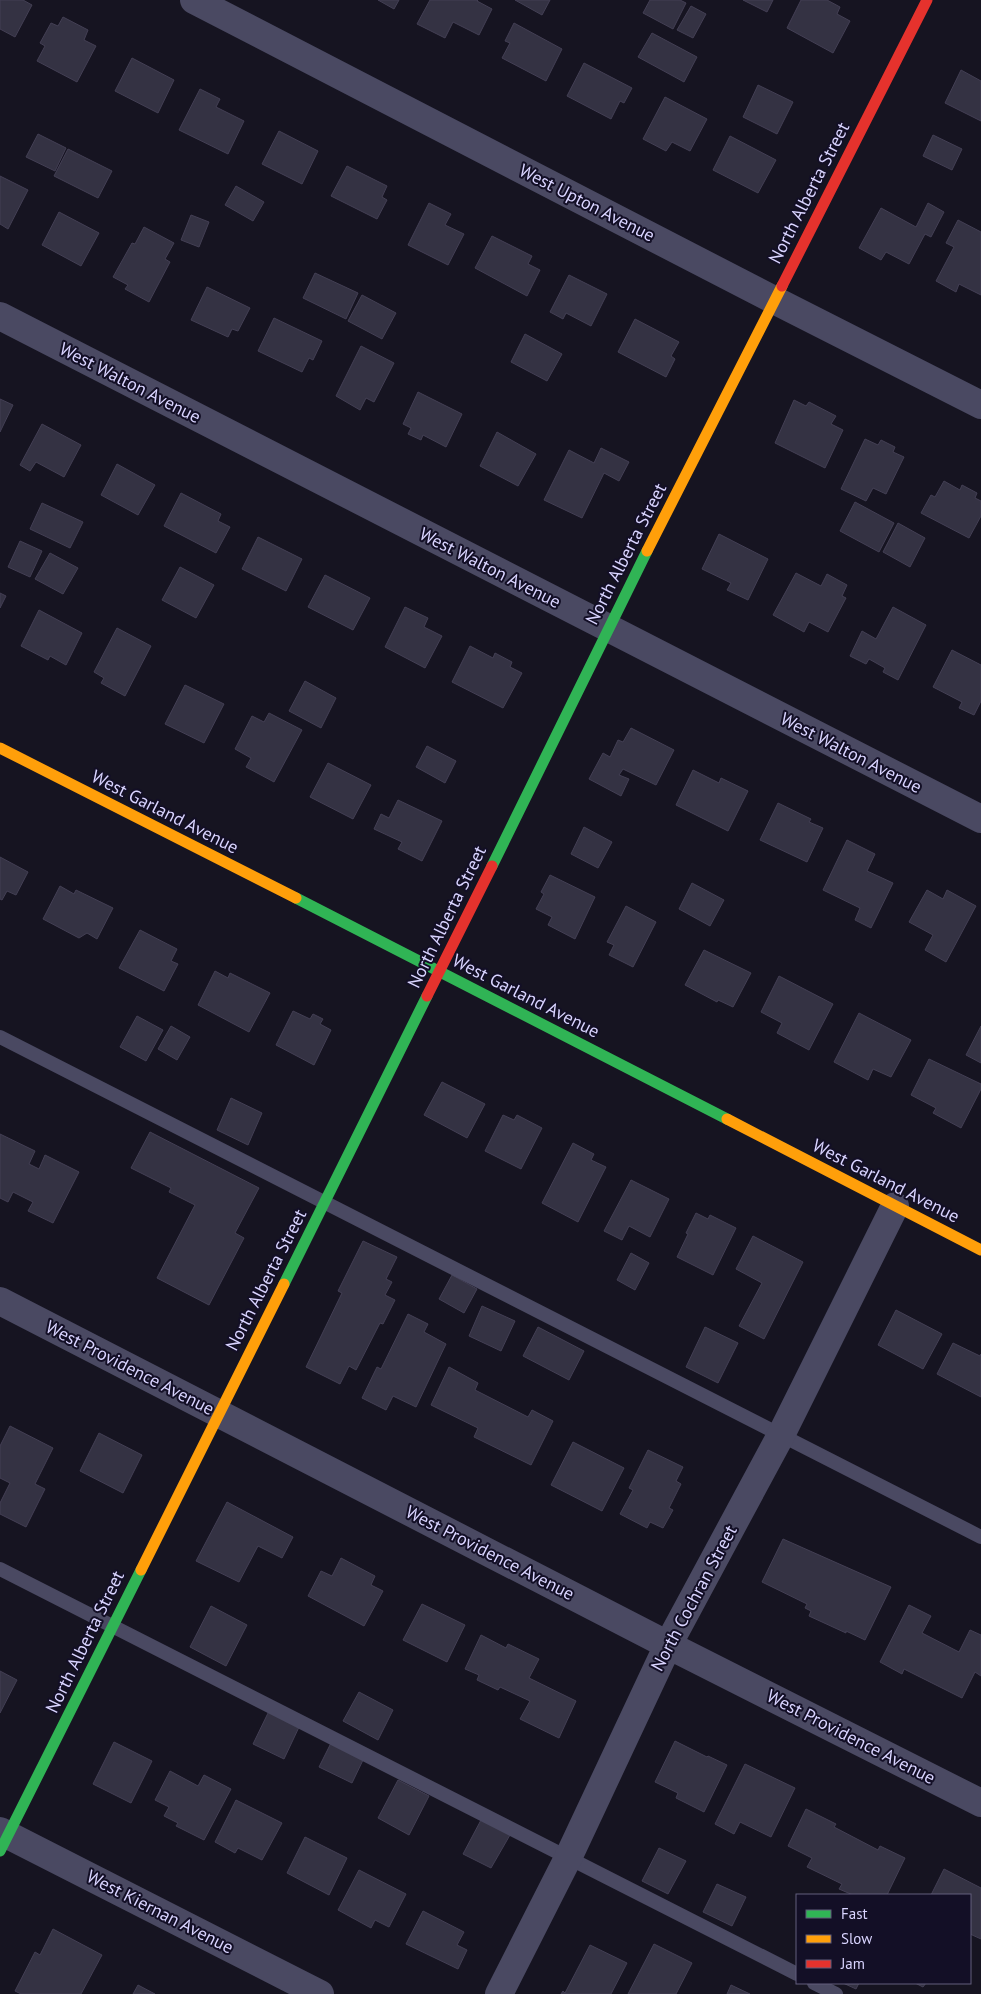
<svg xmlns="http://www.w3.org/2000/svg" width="981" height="1994" font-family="'PT Sans',sans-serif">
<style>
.building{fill:#343243;stroke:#433f54}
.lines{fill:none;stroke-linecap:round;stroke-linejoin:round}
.lane{stroke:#4a4962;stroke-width:14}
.street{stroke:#4a4962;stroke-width:28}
.fast{stroke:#30b455;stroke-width:11}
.slow{stroke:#ff9f0a;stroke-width:11}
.jam{stroke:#e5322d;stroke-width:11}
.labels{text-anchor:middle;stroke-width:4;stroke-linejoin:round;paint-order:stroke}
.street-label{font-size:18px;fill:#d9d4ff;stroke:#130f26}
</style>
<rect width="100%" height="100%" fill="#161421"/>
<path class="building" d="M0,0H23L32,5L15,37L0,29Z
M378,0H399L394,9Z
M430,0H478L477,1L492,9L479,35L453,22L445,38L417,24Z
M515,0H550L542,15Z
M650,0H680L686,3L673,29L643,13Z
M743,0H773L767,12Z
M801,0H827L840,7L837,14L850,21L833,53L787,28Z
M691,6L706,14L693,38L677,30Z
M63,17L88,30L84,40L96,46L77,82L37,61L45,46L40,43L51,23L58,26Z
M514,23L562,49L546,81L502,58L510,43L505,41Z
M652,33L697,57L684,82L638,57Z
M132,58L174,80L158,113L115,91Z
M584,63L632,88L624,103L620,101L611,119L567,96Z
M961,70L981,81V121L945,103Z
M758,85L793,102L777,134L743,117Z
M200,89L220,99L216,107L244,121L228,154L179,130Z
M665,97L707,119L690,151L672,142L666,151L643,139Z
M279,131L318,151L302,184L262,164Z
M38,134L66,148L55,171L26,157Z
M933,135L962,149L952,170L923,156Z
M730,136L776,160L758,193L713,170Z
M68,149L112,171L98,198L54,176Z
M347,166L387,186L382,197L387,200L377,219L331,196Z
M0,176L28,190L8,229L0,224Z
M236,186L264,202L253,221L225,205Z
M429,203L451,214L445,225L464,234L448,265L408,245Z
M928,203L944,212L931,237L925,234L909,264L886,252L881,260L859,248L881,208L916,227Z
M59,212L99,233L81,266L42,245Z
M191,215L209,222L199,247L181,240Z
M958,220L981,232V295L959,284L956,292L936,281L954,247L946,243Z
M144,227L174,243L165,259L170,262L149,302L125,289L128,285L113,277L132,243L135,244Z
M492,236L532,256L528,264L540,270L527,296L475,268Z
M315,273L358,293L346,319L303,298Z
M569,275L607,294L591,326L566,313L563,319L550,312Z
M207,287L250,308L238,331L232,329L228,337L191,320Z
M362,295L396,313L382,339L348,321Z
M274,318L322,341L313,360L309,358L302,372L258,351Z
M635,319L679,342L671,356L675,359L666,377L618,352Z
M525,334L562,354L547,381L511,362Z
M361,346L394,363L374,402L366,398L360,410L336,396Z
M418,392L462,414L446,447L423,435L421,440L408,434L411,428L403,424Z
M0,399L13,405L0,432Z
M794,400L806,406L809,402L836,416L831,424L843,430L825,468L775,443Z
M42,424L81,445L64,477L36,462L30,471L20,465Z
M497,432L536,454L518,486L480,466Z
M865,439L878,445L881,440L895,447L893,452L904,457L886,494L873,488L866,501L841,489Z
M601,448L629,462L619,481L604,473L582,518L544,500L569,450L594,463Z
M117,464L155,485L138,515L101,495Z
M944,481L960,490L962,485L977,493L975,498L981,501V516L969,538L921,513L931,495L935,497Z
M181,493L221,514L218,521L230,527L216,553L164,526Z
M855,502L894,523L879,552L840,531Z
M42,503L83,522L70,548L30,529Z
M898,523L925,538L910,567L883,552Z
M719,534L768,559L748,600L727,590L731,583L702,569Z
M258,537L302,559L286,591L242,569Z
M20,541L42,551L30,577L8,567Z
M50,553L78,568L63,594L35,579Z
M180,567L214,585L196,618L162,600Z
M796,573L821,586L827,574L847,585L842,596L846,598L828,632L809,622L804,632L773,615Z
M325,575L370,598L353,630L308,607Z
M0,593L6,596L0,608Z
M405,607L428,618L424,627L442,636L425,668L385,647Z
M893,607L926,625L898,680L883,672L885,668L869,659L866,664L850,656L862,631L876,639Z
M39,610L82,633L66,665L50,656L48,660L21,646Z
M117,628L151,646L125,696L101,683L104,678L94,672Z
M470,646L493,658L495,653L512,662L510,667L522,673L503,708L452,682Z
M952,650L981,665V701L974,715L959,708L962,702L933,687Z
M305,681L336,698L321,728L289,711Z
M185,685L224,704L204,743L165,724Z
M269,713L302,730L274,782L246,767L251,758L235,749L252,716L264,722Z
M631,728L674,750L656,785L623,769L619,775L629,779L621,796L589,779L603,753L610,757L618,740L623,742Z
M427,746L456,761L445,783L416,767Z
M328,763L371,785L353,819L310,797Z
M693,770L719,783L721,778L748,791L728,831L676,805Z
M398,800L442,821L422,861L398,849L402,842L374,829L381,814L389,818Z
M778,803L811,819L809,822L823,828L807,862L760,840Z
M584,827L612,842L598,868L571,854Z
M847,840L875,854L867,871L893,883L871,928L855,920L860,908L823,890Z
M0,857L28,872L16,895L7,891L2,900L0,899Z
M550,875L595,897L575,939L548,925L552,917L536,909L544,894L541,892Z
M692,883L724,900L710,926L679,909Z
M60,886L74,894L76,890L113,908L97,939L87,933L79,938L43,919Z
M927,890L943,899L947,890L976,906L946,962L925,950L933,935L909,922Z
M626,906L656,922L633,967L609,955L614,945L607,942Z
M140,930L177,949L171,961L178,964L164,991L119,968Z
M704,950L751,973L733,1007L718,1000L717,1002L685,985Z
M215,971L228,978L230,973L270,993L249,1032L198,1005Z
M779,976L833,1004L809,1050L777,1033L782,1023L761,1012Z
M293,1011L310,1019L313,1014L323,1019L320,1024L331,1030L314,1065L276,1045Z
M859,1013L911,1040L891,1077L873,1069L868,1080L834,1062Z
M137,1016L163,1030L146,1061L120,1047Z
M171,1026L190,1037L177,1060L158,1049Z
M981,1026V1063L966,1055Z
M929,1059L981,1084V1089L961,1128L933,1113L936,1108L911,1095Z
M442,1082L485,1104L467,1138L424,1115Z
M231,1098L262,1113L248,1145L217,1130Z
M503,1115L514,1120L517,1115L542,1128L521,1169L485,1151Z
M150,1132L259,1188L235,1233L244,1238L209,1305L157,1278L195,1205L169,1192L171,1188L131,1168Z
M0,1134L35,1151L29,1164L39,1169L45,1155L79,1172L53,1223L28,1211L33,1202L13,1192L8,1202L0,1198Z
M573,1143L594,1154L591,1160L606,1167L578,1222L542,1203Z
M631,1180L669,1199L650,1237L629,1226L622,1240L604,1231Z
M696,1213L708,1219L710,1215L736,1228L713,1275L677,1257L688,1234L686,1233Z
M753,1236L803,1262L764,1339L739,1326L762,1283L736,1269Z
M363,1241L397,1257L386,1279L392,1282L385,1295L395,1300L383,1324L380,1323L356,1370L349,1366L340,1384L306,1367L342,1293L338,1291Z
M631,1253L649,1263L635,1290L617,1280Z
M452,1275L477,1289L464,1313L439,1299Z
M482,1306L515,1321L501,1351L469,1336Z
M896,1310L942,1334L923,1369L878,1345Z
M408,1314L428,1324L424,1332L446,1344L416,1407L393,1396L386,1410L362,1398L377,1367L381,1369Z
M538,1327L584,1351L569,1380L523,1356Z
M705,1327L738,1343L718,1383L686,1367Z
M953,1343L980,1356L981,1354V1397L937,1374Z
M449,1367L478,1383L475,1390L528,1417L532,1410L553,1421L531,1465L474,1437L478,1428L431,1405Z
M10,1426L53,1448L35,1484L45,1489L26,1527L0,1514V1503L10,1483L0,1478V1446Z
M99,1433L142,1455L123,1493L80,1471Z
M573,1442L624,1468L602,1511L551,1485Z
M648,1450L683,1467L676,1481L681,1484L669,1508L673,1510L663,1528L650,1522L647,1528L620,1514L633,1490L629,1488Z
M227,1502L293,1537L282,1558L258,1546L239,1582L196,1561Z
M783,1539L891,1587L865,1640L846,1631V1633L809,1616L811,1611L805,1608L807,1604L762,1582Z
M341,1558L375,1576L371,1585L383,1591L364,1626L308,1596L321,1571L332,1576Z
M422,1604L465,1625L447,1662L403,1640Z
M909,1605L931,1616L922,1633L959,1652L970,1630L981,1635V1676L975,1672L962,1698L904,1669L902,1674L880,1662Z
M211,1606L247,1625L226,1666L190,1647Z
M481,1635L506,1648L508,1644L539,1659L529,1678L576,1701L559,1738L520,1719L530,1701L500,1687L498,1690L477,1680L479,1675L465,1669Z
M0,1671L17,1680L0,1713Z
M359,1692L393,1710L378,1740L343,1721Z
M269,1711L300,1725L284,1759L253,1744Z
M675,1741L707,1757L708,1756L727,1765L704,1812L676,1798L678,1793L655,1782Z
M114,1742L152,1761L131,1803L93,1784Z
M331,1743L364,1758L352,1783L319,1767Z
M745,1764L795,1788L771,1837L740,1822L734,1834L715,1824Z
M170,1771L198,1786L204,1775L231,1789L204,1840L176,1826L178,1823L164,1816L169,1807L155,1800Z
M398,1780L429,1796L409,1835L378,1818Z
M236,1800L282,1823L262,1860L238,1848L235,1853L215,1842Z
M806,1809L836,1824L834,1827L878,1850L880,1846L905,1858L887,1895H853L839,1889L842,1884L807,1867L812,1858L788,1846Z
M481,1820L510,1835L491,1868L463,1854Z
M305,1837L347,1858L329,1895L287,1873Z
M659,1848L686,1861L668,1894L642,1881Z
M944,1869L981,1888V1939L970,1934V1895H931Z
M359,1870L406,1894L389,1927L375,1920L371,1928L338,1910Z
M717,1884L746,1897L732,1926L703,1912Z
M423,1911L464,1932L457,1945L467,1950L458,1969L406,1944Z
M53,1929L102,1955L81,1994H21L15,1991L35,1952L40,1955Z
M654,1944L692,1963L676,1994H628Z
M590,1945L627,1963L611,1994H561L563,1991L565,1993Z
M843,1983H859L856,1989Z
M915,1983H926L923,1987Z
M138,1985L155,1994H133Z
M731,1985L750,1994H727Z"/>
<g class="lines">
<path class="lane" d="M0,1037L981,1537
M0,1569L797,1974
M814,1983L836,1994"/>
<path class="street" d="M194,0L774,300L981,405
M0,316L981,819
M0,1301L668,1645L981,1803
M0,1831L320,1994
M499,1994L568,1858L668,1645L781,1435L895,1206"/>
<path class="fast" d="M492,866L647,551
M296,898L727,1119
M284,1284L427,996
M0,1851L141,1570"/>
<path class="slow" d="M647,551L782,286
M0,748L296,898
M727,1119L981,1250
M141,1570L284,1284"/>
<path class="jam" d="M782,286L927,0
M427,996L492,866"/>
</g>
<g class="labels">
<g class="street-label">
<text transform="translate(809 193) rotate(-63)" y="6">North Alberta Street</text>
<text transform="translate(587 203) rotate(27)" y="6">West Upton Avenue</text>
<text transform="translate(130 383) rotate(27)" y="6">West Walton Avenue</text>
<text transform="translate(626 554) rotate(-63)" y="6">North Alberta Street</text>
<text transform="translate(490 568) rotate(27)" y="6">West Walton Avenue</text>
<text transform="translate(851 753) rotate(27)" y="6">West Walton Avenue</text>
<text transform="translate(165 812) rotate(27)" y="6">West Garland Avenue</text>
<text transform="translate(447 917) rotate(-64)" y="6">North Alberta Street</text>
<text transform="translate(526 996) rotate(27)" y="6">West Garland Avenue</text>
<text transform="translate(886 1181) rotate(27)" y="6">West Garland Avenue</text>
<text transform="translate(266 1280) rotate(-63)" y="6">North Alberta Street</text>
<text transform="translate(130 1368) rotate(27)" y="6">West Providence Avenue</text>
<text transform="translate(490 1553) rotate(27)" y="6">West Providence Avenue</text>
<text transform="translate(694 1598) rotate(-62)" y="6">North Cochran Street</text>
<text transform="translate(85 1642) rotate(-64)" y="6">North Alberta Street</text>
<text transform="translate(851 1737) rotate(27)" y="6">West Providence Avenue</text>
<text transform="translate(160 1912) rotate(27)" y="6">West Kiernan Avenue</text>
</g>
</g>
<rect x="796" y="1894" width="175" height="90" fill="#130f26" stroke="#625e7d"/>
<rect x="806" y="1910" width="25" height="8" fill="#30b455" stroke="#625e7d"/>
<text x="841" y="1919" font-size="15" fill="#d9d4ff">Fast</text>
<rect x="806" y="1935" width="25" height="8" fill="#ff9f0a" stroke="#625e7d"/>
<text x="841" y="1944" font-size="15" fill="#d9d4ff">Slow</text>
<rect x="806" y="1960" width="25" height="8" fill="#e5322d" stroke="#625e7d"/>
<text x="841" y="1969" font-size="15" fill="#d9d4ff">Jam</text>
</svg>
